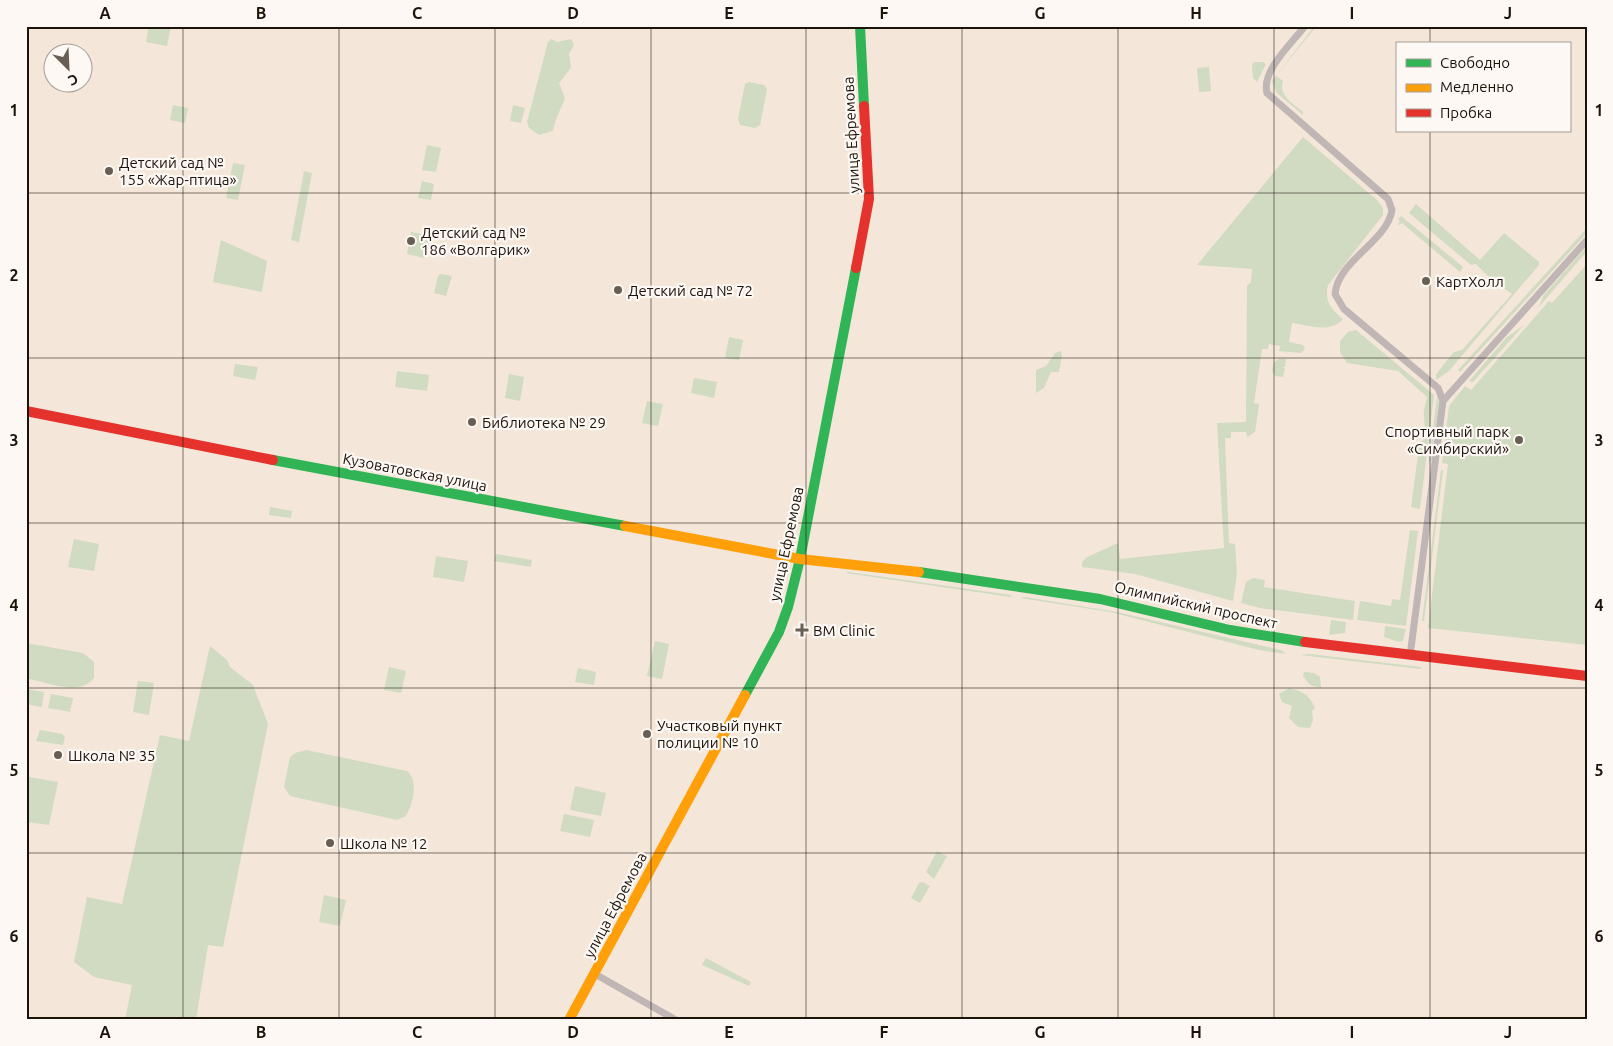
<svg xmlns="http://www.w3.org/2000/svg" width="1613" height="1046" viewBox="0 0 1613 1046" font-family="Ubuntu,sans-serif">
<rect width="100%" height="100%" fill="#f4e7d9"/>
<g fill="#d0dbc1">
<polygon points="149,26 171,26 167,46 146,42"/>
<path d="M1313 28 1314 29 1276 76 1283 81C1278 96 1294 104 1303 112V115L1277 93 1272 81Z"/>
<path d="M551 39 557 42 571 39 574 45 569 54 571 68 559 83 565 98C561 109 555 119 553 131L539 135 529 128 527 122 548 42Z"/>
<polygon points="1254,62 1263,62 1266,64 1257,82 1253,78 1252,65"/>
<polygon points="1209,67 1211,91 1199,92 1197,68"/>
<polygon points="749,82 764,85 767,89 760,125 755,128 740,125 738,119 745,84"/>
<polygon points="173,105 188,108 185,123 170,120"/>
<polygon points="513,105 525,108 521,123 510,121"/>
<path d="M1303 137 1377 200 1383 208V215L1328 285C1324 300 1331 310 1343 319 1330 334 1309 325 1292 323L1289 342 1303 345 1305 349 1301 353 1279 351 1280 346 1269 344 1268 349H1262L1254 403 1259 404 1255 432 1247 437 1246 432H1231V438H1225L1229 543 1235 544 1237 574 1233 601 1135 574 1082 567V562L1087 557 1118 543 1120 559 1224 548 1217 423 1246 422 1247 286 1251 282 1252 269 1197 265Z"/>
<polygon points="427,145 441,148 436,172 422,170"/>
<polygon points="233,163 245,165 238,200 226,198"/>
<polygon points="304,171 312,173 299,242 291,240"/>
<polygon points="422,181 434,184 431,200 418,198"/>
<polygon points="1416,204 1480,260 1504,233 1539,262 1539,265 1449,371 1436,380 1436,374 1454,352 1462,350 1512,294 1490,278 1476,264 1471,265 1409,213"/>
<polygon points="1401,216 1463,267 1460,272 1402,223 1399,225 1398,224 1400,221 1398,219"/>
<polygon points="1587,228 1587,233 1460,372 1458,370"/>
<polygon points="411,232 427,235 430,237 427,254 424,258 407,254"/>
<polygon points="221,240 267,261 262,292 213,282"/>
<polygon points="1587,246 1587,251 1538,308 1544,295"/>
<polygon points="1587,264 1587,645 1428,628 1448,464 1442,463 1449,406 1465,386 1471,390 1549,301 1552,303"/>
<polygon points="441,274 452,276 446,296 434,293 438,276"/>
<polygon points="1524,325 1473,382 1469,381 1507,337"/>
<path d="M1356 330 1434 395 1420 509 1411 507 1419 447C1427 436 1425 430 1424 417 1423 411 1426 403 1427 397L1398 371 1347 363 1340 352V341L1348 332Z"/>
<polygon points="729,337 743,340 739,360 725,358"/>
<polygon points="1061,351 1062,355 1059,372 1051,372 1044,388 1036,393 1036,370 1046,366 1055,353"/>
<polygon points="1279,359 1286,359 1285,367 1281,367 1285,368 1283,377 1275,376 1272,371 1274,362"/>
<polygon points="235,364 258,367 255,380 233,376"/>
<polygon points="397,371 429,375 427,391 395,387"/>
<polygon points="509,374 524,377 520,401 505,398"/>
<polygon points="694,378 717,382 714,398 691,393"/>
<polygon points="1437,397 1439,403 1432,461 1429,461"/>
<polygon points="647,401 663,404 658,426 642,423"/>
<polygon points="1441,470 1443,470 1424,621 1422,621"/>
<polygon points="270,507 292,511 291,518 269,515"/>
<polygon points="1410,530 1418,531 1406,626 1357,620 1360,601 1391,606 1392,599 1400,600"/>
<polygon points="74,539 99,544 94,571 68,567"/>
<polygon points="496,554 532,560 531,567 494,561"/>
<polygon points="436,556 468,561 464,582 433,577"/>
<polygon points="849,572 1011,595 1011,597 845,573"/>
<polygon points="1253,578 1265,580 1264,587 1355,601 1353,620 1260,608 1241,603 1246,582"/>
<polygon points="1025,597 1117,612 1281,650 1286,654 1259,650 1110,612 1020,598"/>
<polygon points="1331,620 1346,622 1345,633 1329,635"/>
<polygon points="1385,626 1406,629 1403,641 1398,642 1384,637"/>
<polygon points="655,641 669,644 662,679 647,676"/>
<path d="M26 643 83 653 94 662V678C79 697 46 682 26 678Z"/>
<polygon points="210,646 227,660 230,667 253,685 268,724 223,947 208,945 196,1020 125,1020 132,985 94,977 74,962 87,897 122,904 160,735 189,741"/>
<polygon points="1309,654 1421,667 1421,669 1300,655"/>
<polygon points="389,667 406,671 401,693 384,690"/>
<polygon points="578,668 596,672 594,685 575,682"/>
<polygon points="1304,672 1314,673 1320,677 1321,688 1310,685 1303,676"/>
<polygon points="138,681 154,683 149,715 133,712"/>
<path d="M1289 688C1302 691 1309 694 1315 708L1312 711 1313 720 1310 728 1298 727 1289 718 1292 706 1282 702 1279 694Z"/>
<polygon points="26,689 44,692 42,707 26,704"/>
<polygon points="51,694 73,698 70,712 48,708"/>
<polygon points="40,730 62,734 65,737 63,745 36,741"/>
<path d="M306 750 407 771C419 782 413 803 406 816L397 820 290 796 284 787 290 757 295 753Z"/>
<polygon points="29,777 58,782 49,825 26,822 26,779"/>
<polygon points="575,786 606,793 601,816 570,810"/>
<polygon points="564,814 594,820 590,837 560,831"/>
<polygon points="937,851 947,856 934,879 926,872"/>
<polygon points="923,882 930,886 920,903 911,898 919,883"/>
<polygon points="324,895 346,900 340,926 319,922"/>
<polygon points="706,958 751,982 749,986 702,965"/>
</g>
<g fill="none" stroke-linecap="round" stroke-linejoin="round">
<g stroke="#bfb6b5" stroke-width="7">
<path d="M1305 26C1292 43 1261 71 1267 93L1388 199 1392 210C1387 242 1338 260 1335 294L1344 309 1438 388 1443 401 1410 656"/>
<polyline points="1443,401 1587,240"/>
<polyline points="595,974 676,1020"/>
</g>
<g stroke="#30b455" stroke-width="10">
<polyline points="860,26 864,106"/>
<polyline points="273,460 625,526"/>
<polyline points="919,572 1100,599 1230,630 1305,642"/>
<polyline points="745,695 779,632 788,607 800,559 856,268"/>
</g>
<g stroke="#ff9f0a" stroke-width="10">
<polyline points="625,526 800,559 919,572"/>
<polyline points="569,1020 745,695"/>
</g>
<g stroke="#e5322d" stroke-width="10">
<polyline points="856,268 869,199 864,106"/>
<polyline points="26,411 273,460"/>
<polyline points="1305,642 1587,676"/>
</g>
</g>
<path fill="none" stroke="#1c140b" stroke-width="1" stroke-opacity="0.55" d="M183 26V1020M339 26V1020M495 26V1020M651 26V1020M806 26V1020M962 26V1020M1118 26V1020M1274 26V1020M1430 26V44M1430 131V1020M26 193H1587M26 358H1587M26 523H1587M26 688H1587M26 853H1587"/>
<g fill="#685e53" stroke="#fdf8f3" stroke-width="2">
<circle cx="109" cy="171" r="5"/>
<circle cx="411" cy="241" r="5"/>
<circle cx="1426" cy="281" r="5"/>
<circle cx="618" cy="290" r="5"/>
<circle cx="472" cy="422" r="5"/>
<circle cx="1519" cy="440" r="5"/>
<path d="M799.5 622.5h5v5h5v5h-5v5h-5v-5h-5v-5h5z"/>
<circle cx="647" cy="734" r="5"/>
<circle cx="58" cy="755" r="5"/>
<circle cx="330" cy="843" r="5"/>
</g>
<g text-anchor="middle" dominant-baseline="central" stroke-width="4.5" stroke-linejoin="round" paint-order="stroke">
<g font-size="15" fill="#1c140b" stroke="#fdf8f3">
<text transform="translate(851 135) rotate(-93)">улица Ефремова</text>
<text transform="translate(415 472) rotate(11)">Кузоватовская улица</text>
<text transform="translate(786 544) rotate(-78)">улица Ефремова</text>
<text transform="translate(1196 605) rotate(13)">Олимпийский проспект</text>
<text transform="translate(615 905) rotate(-62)">улица Ефремова</text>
</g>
<g font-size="15" fill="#1c140b" stroke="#fdf8f3" text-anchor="start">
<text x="119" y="162">Детский сад №<tspan x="119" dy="17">155 «Жар-птица»</tspan></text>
<text x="421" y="232">Детский сад №<tspan x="421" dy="17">186 «Волгарик»</tspan></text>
<text x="1436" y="281">КартХолл</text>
<text x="628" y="290">Детский сад № 72</text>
<text x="482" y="422">Библиотека № 29</text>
<text x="1509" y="431" text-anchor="end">Спортивный парк<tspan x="1509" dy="17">«Симбирский»</tspan></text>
<text x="813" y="630">BM Clinic</text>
<text x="657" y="725">Участковый пункт<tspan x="657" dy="17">полиции № 10</tspan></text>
<text x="68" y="755">Школа № 35</text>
<text x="340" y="843">Школа № 12</text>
</g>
</g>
<rect width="1613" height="1046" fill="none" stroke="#fdf8f3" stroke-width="55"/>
<rect x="1396" y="42" width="175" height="90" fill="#fdf8f3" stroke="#a39d96"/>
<rect x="1406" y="59" width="25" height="8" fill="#30b455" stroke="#a39d96"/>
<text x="1440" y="68" font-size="15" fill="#1c140b">Свободно</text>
<rect x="1406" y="84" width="25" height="8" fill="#ff9f0a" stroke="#a39d96"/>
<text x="1440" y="92" font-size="15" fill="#1c140b">Медленно</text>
<rect x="1406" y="109" width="25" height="8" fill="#e5322d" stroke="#a39d96"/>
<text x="1440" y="118" font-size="15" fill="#1c140b">Пробка</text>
<g transform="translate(68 68) rotate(156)"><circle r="24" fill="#fdf8f3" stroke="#a39d96"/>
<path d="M0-4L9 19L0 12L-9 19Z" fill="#685e53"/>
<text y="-8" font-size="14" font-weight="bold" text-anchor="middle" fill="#1c140b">С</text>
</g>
<rect x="28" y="28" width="1558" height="990" fill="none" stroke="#1c140b" stroke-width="2"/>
<g font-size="16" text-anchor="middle" font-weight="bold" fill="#1c140b">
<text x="105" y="19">A</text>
<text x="261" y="19">B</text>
<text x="417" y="19">C</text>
<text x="573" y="19">D</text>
<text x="729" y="19">E</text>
<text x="884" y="19">F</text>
<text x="1040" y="19">G</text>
<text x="1196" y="19">H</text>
<text x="1352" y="19">I</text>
<text x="1508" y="19">J</text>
<text x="14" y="116">1</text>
<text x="1599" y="116">1</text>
<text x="14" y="281">2</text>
<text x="1599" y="281">2</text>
<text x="14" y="446">3</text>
<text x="1599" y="446">3</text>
<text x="14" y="611">4</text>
<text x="1599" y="611">4</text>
<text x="14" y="776">5</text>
<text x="1599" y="776">5</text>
<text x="14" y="942">6</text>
<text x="1599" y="942">6</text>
<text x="105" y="1038">A</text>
<text x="261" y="1038">B</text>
<text x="417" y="1038">C</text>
<text x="573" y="1038">D</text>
<text x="729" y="1038">E</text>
<text x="884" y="1038">F</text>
<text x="1040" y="1038">G</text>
<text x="1196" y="1038">H</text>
<text x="1352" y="1038">I</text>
<text x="1508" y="1038">J</text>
</g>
</svg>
